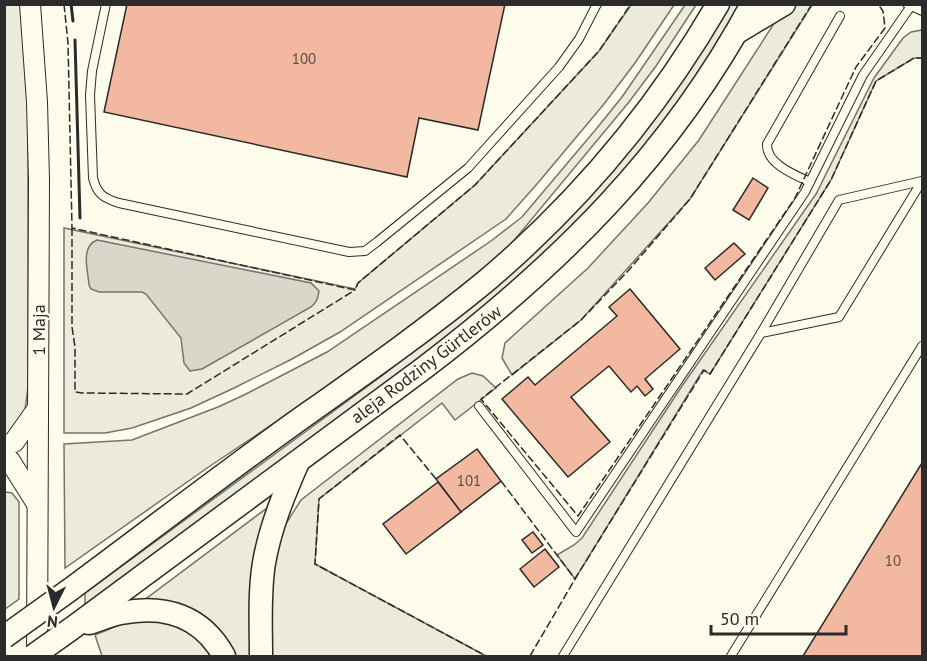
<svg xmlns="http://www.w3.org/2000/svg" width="927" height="661" viewBox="0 0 927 661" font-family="'PT Sans',sans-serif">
<rect width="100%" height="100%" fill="#fdfbea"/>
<g fill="#ecebdb" stroke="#74746e" stroke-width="1.5">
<polygon points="21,4 28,107 28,387 25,410 5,441 4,5"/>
<polygon points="631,5 674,5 635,63 604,104 537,184 506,219 340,332 292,359 234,388 191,408 132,428 105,433 64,433 64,228 355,289 358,283 475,185 599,51"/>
<polygon points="685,5 696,5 656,66 629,102 506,250 450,298 309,400 207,468 65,568 64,444 132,440 218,407 244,395 327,352 491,241 522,217 597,128 622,97"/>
<polygon points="730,5 741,5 722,37 663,124 629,166 545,255 430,352 85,606 85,593 383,375 452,321 719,23"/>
<polygon points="793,5 812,5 690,199 581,320 512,375 502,358 505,343 588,268 648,203 699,140 775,22"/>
<polygon points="922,30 922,58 914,58 876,81 831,180 710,374 703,370 575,579 557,555 574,545 582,538 682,386 816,194 874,78 903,38 911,32"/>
<polygon points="472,373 483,376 496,388 455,420 442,403 319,499 315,564 486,656 270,656 273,558 285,525 301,500 458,379"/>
<polygon points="5,492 12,493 19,502 19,599 5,609"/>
<polygon points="271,505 253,656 236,656 232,649 143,601"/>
<path d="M139 620C179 622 188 628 215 656H102L95 635 126 622Z"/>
</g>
<path fill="#d8d7c9" stroke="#74746e" stroke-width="1.5" d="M97 240 311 283 319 291C318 298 317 302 311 307L202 369 190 371 184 363 181 338 146 294 142 292H99L91 289 89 285C88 270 80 247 97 240Z"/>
<g fill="#f2b8a0" stroke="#2b2b2b" stroke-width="1.5">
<polygon points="127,4 505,4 478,130 419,118 407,177 104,112"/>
<polygon points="753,178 768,188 749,220 733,210"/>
<polygon points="734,243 745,254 715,280 705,268"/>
<polygon points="630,289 680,349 645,379 653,389 645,396 637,386 631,392 609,366 571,397 610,442 568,477 502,399 528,377 535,385 617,316 609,307"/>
<polygon points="477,449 501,481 461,512 436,479"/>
<polygon points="922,463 922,656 803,656"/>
<polygon points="438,482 461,512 406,554 383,524"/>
<polygon points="533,532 543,545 532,553 522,540"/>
<polygon points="545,549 559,567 534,587 520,569"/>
</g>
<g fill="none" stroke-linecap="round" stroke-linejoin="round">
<defs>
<g id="service">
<path d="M106 4 92 71 90 95 93 178C97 194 103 198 119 203L349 252 365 251 377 242 468 168 559 67 579 39 597 4"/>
<polyline points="907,4 922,11"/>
<path d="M810 182C795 175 766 164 767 144L840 16"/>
<polyline points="761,333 839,317 922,181"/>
<polyline points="479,406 576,532 805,192 863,75 911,6"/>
<polyline points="563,656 761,333 839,200 922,181"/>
<polyline points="731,656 922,346"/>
</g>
<g id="tertiary">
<polyline points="30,4 37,102 39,180 37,656"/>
<polyline points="4,447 14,442 38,408"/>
<polyline points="4,460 10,461 37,504"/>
</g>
<g id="secondary">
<polyline points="739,31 784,4"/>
<path d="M71 589C145 534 218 478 293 424 358 378 424 332 486 281 578 203 657 109 718 4"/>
<path d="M89 623C99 620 110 615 121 613 165 604 202 616 224 656"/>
<path d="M71 629 424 368C559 265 671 155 752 4"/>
<path d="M261 656C261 626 259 593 264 563 270 528 284 494 298 462"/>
</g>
</defs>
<use href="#service" stroke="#2b2b2b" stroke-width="10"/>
<use href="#tertiary" stroke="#2b2b2b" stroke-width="22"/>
<use href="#secondary" stroke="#2b2b2b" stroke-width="25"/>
<use href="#service" stroke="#fdfbea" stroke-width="8"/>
<use href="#tertiary" stroke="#fdfbea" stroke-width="20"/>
<use href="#secondary" stroke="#fdfbea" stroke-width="22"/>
<defs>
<g id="secondary-bridge">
<polyline points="4,637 71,589"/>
<polyline points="33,656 71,629"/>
</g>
</defs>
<use href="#secondary-bridge" stroke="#2b2b2b" stroke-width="25" stroke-linecap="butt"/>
<use href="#secondary-bridge" stroke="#fdfbea" stroke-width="22"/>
<g stroke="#2b2b2b" stroke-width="1.5" stroke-dasharray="8 3" stroke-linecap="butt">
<polyline points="64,4 68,43 72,228 355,290 358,283 475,185 599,51 631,4"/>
<polyline points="812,4 690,199 628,271 581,320 481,399 578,516 795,198 856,67 885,28 883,11 878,4"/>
<polyline points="72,228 72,327 75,347 75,392 82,393 187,394 355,290"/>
<polyline points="436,479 400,435 319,499 315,564 486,656"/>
<polyline points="501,481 575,579"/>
<polyline points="530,656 575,579 704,370 710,374 831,180 876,81 914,58 922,58"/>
</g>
<g stroke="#2b2b2b" stroke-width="3">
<polyline points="71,4 73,21"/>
<polyline points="75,40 80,218"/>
</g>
</g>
<g text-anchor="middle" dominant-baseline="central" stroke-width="4.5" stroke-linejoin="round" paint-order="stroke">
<g font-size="15" fill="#5d4e48">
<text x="304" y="58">100</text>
<text x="469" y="480">101</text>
<text x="893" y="560">10</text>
</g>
<g font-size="18" fill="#2b2b2b" stroke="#fdfbea">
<text transform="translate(38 330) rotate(-90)">1 Maja</text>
<text transform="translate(426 364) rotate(-37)">aleja Rodziny Gürtlerów</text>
</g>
</g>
<rect width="927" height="661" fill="none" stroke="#2b2b2b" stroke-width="12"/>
<g transform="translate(54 607) rotate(186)" stroke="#fdfbea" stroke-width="4.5" paint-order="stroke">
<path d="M0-4.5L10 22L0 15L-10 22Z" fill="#2b2b2b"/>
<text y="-9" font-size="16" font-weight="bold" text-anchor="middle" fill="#2b2b2b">N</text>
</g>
<path d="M711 625v9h135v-9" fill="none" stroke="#2b2b2b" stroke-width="3"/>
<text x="720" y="625" font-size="18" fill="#2b2b2b" stroke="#fdfbea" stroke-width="4.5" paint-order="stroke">50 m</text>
</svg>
